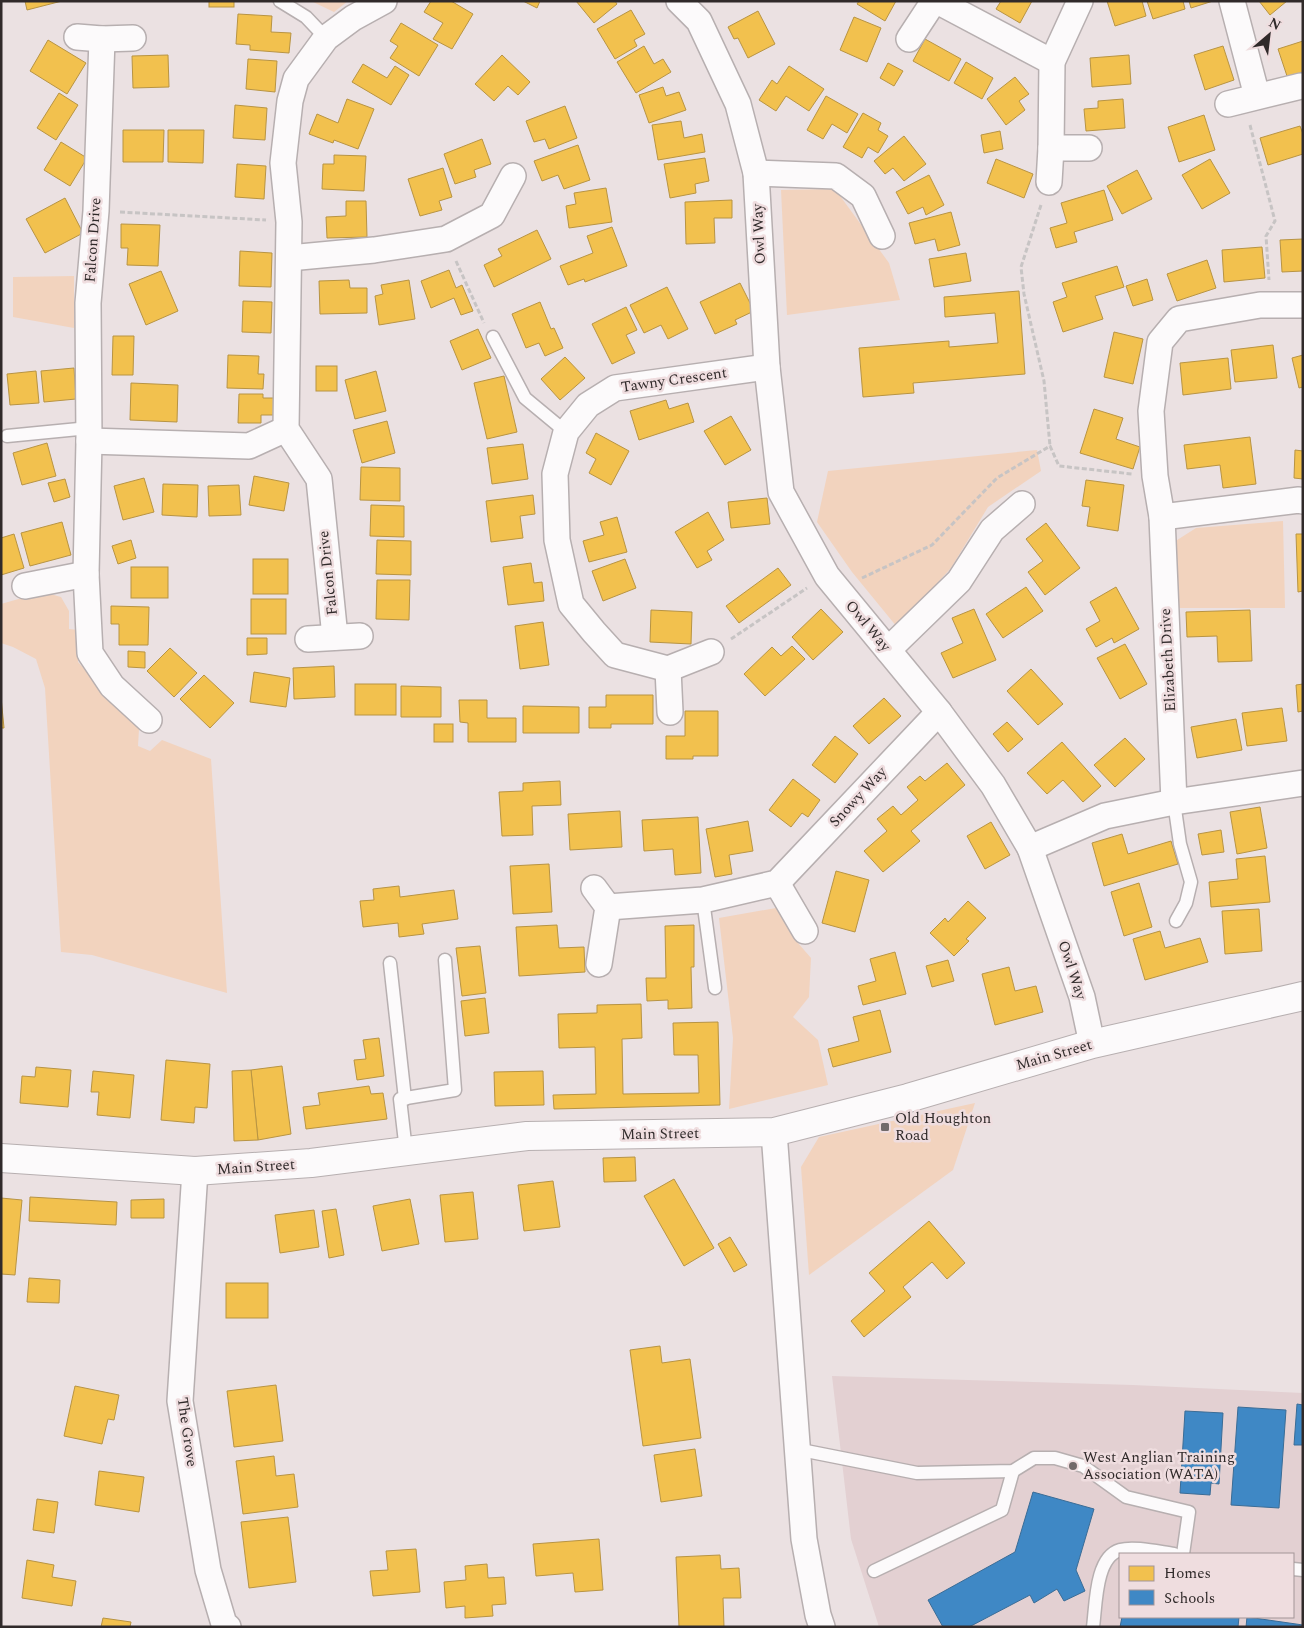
<svg xmlns="http://www.w3.org/2000/svg" width="1304" height="1628" viewBox="0 0 1304 1628" font-family="Spectral,serif">
<rect width="100%" height="100%" fill="#ebe1e2"/>
<path fill="#e3d0d2" fill-rule="evenodd" d="M832 1376 1133 1385 1303 1393V1627H879L851 1539ZM1120 1554H1293V1617H1120Z"/>
<g fill="#f2d3be">
<polygon points="311,1 348,1 334,12"/>
<polygon points="835,189 889,263 900,300 787,315 781,190"/>
<polygon points="74,276 74,328 13,317 13,277"/>
<polygon points="1037,450 1041,471 988,507 951,568 897,627 852,572 817,522 828,471"/>
<polygon points="1283,521 1285,608 1176,608 1174,542 1196,528"/>
<polygon points="43,592 61,597 69,611 69,629 78,630 78,662 139,729 138,746 150,751 162,740 211,759 227,993 92,955 61,952 45,688 36,659 13,647 1,643 1,604"/>
<polygon points="776,908 798,943 811,958 809,997 793,1017 818,1040 828,1085 729,1109 733,1038 719,918"/>
<polygon points="975,1103 953,1170 809,1275 801,1167 819,1137"/>
</g>
<g fill="#f2c14e" stroke="#b89443">
<polygon points="25,1 62,1 27,10"/>
<rect x="209" y="1" width="25" height="6"/>
<polygon points="431,1 451,1 473,14 452,49 433,39 443,23 424,12"/>
<polygon points="523,1 540,1 537,8"/>
<polygon points="576,1 615,1 617,4 594,23"/>
<polygon points="859,1 896,1 885,21 857,4"/>
<polygon points="1001,1 1032,1 1020,23 996,9"/>
<polygon points="1107,1 1142,1 1146,16 1115,26"/>
<polygon points="1147,1 1183,1 1185,9 1153,19"/>
<polygon points="1189,1 1213,1 1191,8"/>
<polygon points="1259,1 1287,1 1270,15"/>
<polygon points="631,10 645,34 634,40 637,46 615,59 597,29"/>
<polygon points="758,11 775,44 748,58 738,38 734,39 728,27"/>
<polygon points="238,14 272,16 271,32 291,33 289,53 250,50 250,45 236,44"/>
<polygon points="854,17 881,28 867,62 840,50"/>
<polygon points="401,23 438,45 419,76 390,58 398,46 390,41"/>
<polygon points="925,39 961,59 949,81 913,61"/>
<polygon points="48,40 86,63 67,94 30,71"/>
<polygon points="1303,41 1303,75 1288,79 1278,49"/>
<polygon points="644,46 654,64 663,59 671,72 636,93 617,62"/>
<polygon points="1223,46 1234,80 1205,90 1194,55"/>
<polygon points="168,55 169,87 133,88 132,56"/>
<polygon points="502,55 530,82 518,95 508,86 494,101 475,84"/>
<polygon points="1129,55 1131,84 1092,87 1090,58"/>
<polygon points="248,59 277,61 275,92 246,89"/>
<polygon points="966,62 993,78 982,99 954,83"/>
<polygon points="888,63 903,71 894,86 880,78"/>
<polygon points="363,64 387,78 395,66 409,75 391,105 352,82"/>
<polygon points="789,66 824,89 809,111 786,96 776,111 759,100 772,80 777,84"/>
<polygon points="1015,77 1029,94 1019,101 1025,110 1006,125 987,99"/>
<polygon points="663,87 666,96 679,92 686,110 649,123 639,95"/>
<polygon points="59,93 78,105 56,140 37,128"/>
<polygon points="826,96 858,114 847,133 832,124 823,139 807,130"/>
<polygon points="347,99 374,109 358,149 334,140 333,143 309,134 317,114 338,123"/>
<polygon points="1123,99 1125,128 1086,131 1084,109 1098,108 1098,101"/>
<polygon points="235,105 267,108 265,140 233,138"/>
<polygon points="565,106 577,138 549,149 545,139 534,142 526,121"/>
<polygon points="863,113 881,123 878,130 888,136 878,153 868,147 862,158 843,147"/>
<polygon points="1204,115 1215,150 1179,162 1168,127"/>
<polygon points="681,121 684,138 702,134 705,152 658,160 652,125"/>
<polygon points="1300,126 1303,134 1303,154 1268,165 1260,138"/>
<polygon points="123,130 164,130 163,162 123,162"/>
<polygon points="168,130 204,130 203,163 168,162"/>
<polygon points="1000,131 1003,149 984,153 981,135"/>
<polygon points="904,136 926,164 904,181 893,168 885,174 874,161"/>
<polygon points="482,139 491,164 474,170 476,177 455,184 444,154"/>
<polygon points="61,142 87,158 70,186 44,170"/>
<polygon points="578,145 590,180 564,189 558,175 542,181 534,161"/>
<polygon points="334,155 366,156 364,191 322,189 323,164 334,164"/>
<polygon points="705,158 709,181 695,184 696,193 670,198 664,164"/>
<polygon points="996,159 1033,174 1024,198 987,183"/>
<polygon points="1210,159 1230,193 1202,209 1182,175"/>
<polygon points="237,164 266,166 264,199 235,197"/>
<polygon points="443,168 452,197 439,201 442,210 420,216 408,179"/>
<polygon points="1137,170 1152,199 1122,214 1107,186"/>
<polygon points="929,175 944,205 926,215 923,207 908,214 896,192"/>
<polygon points="606,188 612,222 569,228 566,206 576,204 574,193"/>
<polygon points="1104,190 1113,220 1074,232 1077,242 1056,248 1050,228 1067,223 1061,203"/>
<polygon points="65,198 83,233 45,253 26,219"/>
<polygon points="732,200 732,218 714,218 715,243 686,244 685,202"/>
<polygon points="346,201 366,201 367,237 327,238 326,217 346,216"/>
<polygon points="951,212 960,245 938,251 935,239 915,244 909,223"/>
<polygon points="121,224 160,225 158,266 127,265 128,248 121,248"/>
<polygon points="612,227 627,266 585,282 584,279 568,285 560,266 593,253 587,236"/>
<polygon points="537,230 551,259 494,287 484,265 502,256 498,249"/>
<polygon points="1303,239 1303,271 1282,272 1280,240"/>
<polygon points="1262,247 1265,278 1224,282 1222,250"/>
<polygon points="240,251 272,253 271,287 239,286"/>
<polygon points="966,253 971,281 934,287 929,259"/>
<polygon points="1207,260 1216,288 1177,301 1167,274"/>
<polygon points="1117,266 1124,287 1095,296 1103,319 1063,332 1053,302 1067,297 1062,283"/>
<polygon points="449,270 456,288 462,285 473,311 461,315 454,298 431,308 421,281"/>
<polygon points="161,271 178,311 146,325 129,284"/>
<polygon points="1147,279 1153,300 1133,306 1126,286"/>
<polygon points="349,280 350,288 367,288 367,313 320,314 319,281"/>
<polygon points="409,280 415,319 379,325 375,296 383,294 381,285"/>
<polygon points="740,283 754,311 735,320 737,324 715,334 700,302"/>
<polygon points="667,287 688,329 668,339 661,325 644,333 630,305"/>
<polygon points="1019,291 1025,374 913,383 914,393 863,397 859,348 949,341 949,347 998,343 995,313 945,317 944,297"/>
<polygon points="243,301 272,302 271,333 242,332"/>
<polygon points="540,302 551,329 554,328 563,348 545,356 539,343 526,348 512,314"/>
<polygon points="626,307 637,330 626,335 635,353 612,364 592,324"/>
<polygon points="478,329 491,358 462,370 450,341"/>
<polygon points="1114,332 1143,339 1133,384 1104,377"/>
<polygon points="113,336 134,336 133,375 112,375"/>
<polygon points="1273,345 1277,378 1235,382 1231,350"/>
<polygon points="228,355 259,356 258,374 264,374 263,389 227,388"/>
<polygon points="1303,355 1303,387 1299,388 1292,358"/>
<polygon points="565,357 585,378 560,400 541,379"/>
<polygon points="1228,358 1231,389 1183,395 1180,363"/>
<rect x="316" y="366" width="21" height="25"/>
<polygon points="74,368 76,399 44,402 41,371"/>
<polygon points="36,371 39,403 10,405 7,374"/>
<polygon points="376,371 386,411 355,419 345,380"/>
<polygon points="504,376 517,432 487,439 474,383"/>
<polygon points="131,383 178,385 177,422 130,420"/>
<polygon points="239,394 263,394 263,398 276,398 275,415 261,415 261,423 238,423"/>
<polygon points="666,400 669,409 688,403 694,422 639,440 630,411"/>
<polygon points="1094,409 1123,418 1116,439 1140,447 1133,469 1080,453"/>
<polygon points="731,416 751,450 725,465 704,431"/>
<polygon points="387,421 395,453 362,463 353,430"/>
<polygon points="596,433 629,451 611,485 589,473 596,459 586,453"/>
<polygon points="1250,437 1256,484 1223,488 1220,465 1187,469 1184,445"/>
<polygon points="47,443 56,476 22,485 13,453"/>
<polygon points="523,444 528,479 492,484 487,448"/>
<polygon points="1295,450 1303,451 1303,479 1294,478"/>
<polygon points="361,467 400,468 400,501 360,500"/>
<polygon points="254,476 289,483 284,511 249,505"/>
<polygon points="144,478 154,512 123,520 114,486"/>
<polygon points="65,479 70,497 54,502 48,483"/>
<polygon points="1086,480 1124,485 1118,531 1087,526 1090,507 1082,506"/>
<polygon points="163,484 198,485 197,517 162,515"/>
<polygon points="239,485 241,515 209,516 208,486"/>
<polygon points="533,495 535,514 520,516 523,538 491,542 486,501"/>
<polygon points="767,498 770,524 731,528 728,502"/>
<polygon points="371,505 404,506 404,537 370,536"/>
<polygon points="708,512 724,540 707,551 712,560 697,568 675,532"/>
<polygon points="617,517 627,552 589,562 583,541 604,535 600,522"/>
<polygon points="62,522 71,555 30,566 21,533"/>
<polygon points="1046,523 1080,568 1045,595 1028,572 1043,561 1026,539"/>
<polygon points="14,534 24,568 1,575 1,538"/>
<polygon points="1296,534 1303,534 1303,591 1298,592"/>
<polygon points="131,540 136,558 118,564 112,546"/>
<polygon points="377,540 411,541 411,575 376,574"/>
<rect x="253" y="559" width="35" height="35"/>
<polygon points="625,559 636,588 603,601 592,571"/>
<polygon points="531,563 534,583 542,582 544,601 508,605 503,567"/>
<rect x="131" y="567" width="37" height="31"/>
<polygon points="778,568 791,585 739,623 726,606"/>
<polygon points="377,580 410,580 409,620 376,619"/>
<polygon points="1026,587 1043,611 1003,638 986,614"/>
<polygon points="1116,587 1139,629 1114,643 1112,638 1096,647 1086,629 1100,621 1090,602"/>
<rect x="251" y="599" width="35" height="35"/>
<polygon points="111,606 149,607 148,645 119,645 119,624 111,624"/>
<polygon points="821,609 843,632 813,660 792,637"/>
<polygon points="974,609 996,660 953,678 941,653 963,643 952,618"/>
<polygon points="651,610 692,612 691,644 650,642"/>
<polygon points="1250,610 1252,661 1218,662 1217,636 1187,637 1186,612"/>
<polygon points="543,622 549,665 520,669 515,626"/>
<polygon points="247,638 267,638 267,654 247,655"/>
<polygon points="1125,644 1147,684 1120,699 1097,658"/>
<polygon points="792,646 805,659 765,696 744,674 772,647 781,656"/>
<polygon points="170,648 197,673 174,697 147,671"/>
<polygon points="128,651 145,652 145,668 128,667"/>
<polygon points="334,666 335,697 294,699 293,668"/>
<polygon points="1031,669 1063,704 1038,725 1007,691"/>
<polygon points="254,672 290,678 286,707 250,702"/>
<polygon points="204,675 234,703 210,728 180,699"/>
<rect x="355" y="684" width="41" height="31"/>
<polygon points="1303,684 1303,711 1298,712 1296,685"/>
<polygon points="401,686 441,687 441,717 401,717"/>
<polygon points="606,695 653,695 653,724 611,724 611,728 589,728 589,707 606,707"/>
<polygon points="1,697 4,728 1,728"/>
<polygon points="884,698 901,716 869,744 853,726"/>
<polygon points="459,700 487,700 487,718 516,718 516,742 468,742 468,723 460,722"/>
<polygon points="523,706 579,707 579,733 523,733"/>
<polygon points="1282,708 1287,741 1247,746 1242,713"/>
<polygon points="685,711 718,711 718,756 693,756 693,759 666,759 666,736 685,736"/>
<polygon points="1236,719 1242,750 1197,758 1191,727"/>
<polygon points="1007,722 1023,739 1008,752 993,734"/>
<rect x="434" y="724" width="19" height="18"/>
<polygon points="835,736 858,754 835,783 812,765"/>
<polygon points="1125,738 1145,759 1115,787 1094,765"/>
<polygon points="1062,742 1101,786 1083,802 1063,780 1047,794 1027,773"/>
<polygon points="947,763 965,785 911,831 920,841 883,872 864,851 887,831 877,819 893,806 901,815 918,800 907,787 920,776 925,781"/>
<polygon points="793,779 820,800 808,817 802,813 791,827 769,810"/>
<polygon points="560,781 561,805 532,806 533,835 502,836 499,792 523,791 523,783"/>
<polygon points="1260,807 1267,848 1237,854 1230,812"/>
<polygon points="620,811 622,847 570,850 568,814"/>
<polygon points="698,817 701,873 675,875 673,849 644,851 642,820"/>
<polygon points="748,821 753,851 729,855 732,874 715,877 706,829"/>
<polygon points="991,822 1010,855 985,869 967,836"/>
<polygon points="1221,830 1224,852 1202,855 1198,834"/>
<polygon points="1122,834 1128,854 1171,841 1178,864 1104,886 1092,843"/>
<polygon points="1265,856 1270,902 1211,907 1209,882 1238,879 1236,859"/>
<polygon points="549,864 552,912 513,914 510,866"/>
<polygon points="836,871 869,880 855,932 822,923"/>
<polygon points="1139,883 1152,927 1124,936 1111,892"/>
<polygon points="399,886 400,897 454,890 458,919 422,924 424,934 399,937 398,923 363,927 360,901 374,900 373,889"/>
<polygon points="968,901 986,918 966,939 969,941 954,956 930,933 945,918 948,922"/>
<polygon points="1259,909 1262,951 1225,954 1222,911"/>
<polygon points="557,925 559,948 584,947 585,972 519,976 516,927"/>
<polygon points="694,925 694,967 691,967 692,1008 668,1009 668,1000 647,1001 646,978 666,978 665,926"/>
<polygon points="1160,931 1165,948 1200,938 1208,962 1145,980 1133,939"/>
<polygon points="480,946 486,993 462,996 456,948"/>
<polygon points="895,952 906,994 863,1005 858,986 876,981 870,959"/>
<polygon points="948,960 954,981 932,987 926,966"/>
<polygon points="1009,967 1015,991 1036,986 1043,1012 995,1025 982,974"/>
<polygon points="485,998 489,1033 465,1036 461,1001"/>
<polygon points="641,1004 642,1038 622,1039 623,1094 699,1093 698,1055 674,1055 673,1023 718,1022 720,1105 554,1109 553,1095 596,1094 595,1047 559,1048 558,1014 597,1013 597,1005"/>
<polygon points="880,1010 891,1052 833,1067 828,1049 859,1041 853,1017"/>
<polygon points="379,1038 384,1076 357,1080 354,1060 366,1059 363,1040"/>
<polygon points="166,1060 210,1064 207,1108 195,1107 194,1123 161,1120"/>
<polygon points="282,1066 291,1134 258,1140 251,1070"/>
<polygon points="36,1067 71,1070 68,1107 20,1103 22,1076 35,1077"/>
<polygon points="251,1070 258,1140 234,1141 232,1071"/>
<polygon points="93,1071 134,1075 130,1118 97,1115 99,1092 91,1092"/>
<polygon points="543,1071 544,1105 495,1106 494,1072"/>
<polygon points="369,1086 371,1094 383,1093 387,1119 306,1129 303,1107 320,1105 318,1093"/>
<polygon points="635,1157 636,1181 604,1182 603,1158"/>
<polygon points="674,1179 714,1248 684,1266 644,1196"/>
<polygon points="553,1181 560,1227 524,1231 518,1185"/>
<polygon points="473,1192 478,1239 445,1242 440,1195"/>
<polygon points="30,1197 117,1202 116,1225 29,1221"/>
<polygon points="1,1198 22,1200 15,1275 1,1274"/>
<polygon points="164,1199 164,1218 131,1218 131,1200"/>
<polygon points="410,1199 419,1244 382,1251 373,1206"/>
<polygon points="336,1209 344,1255 329,1258 322,1211"/>
<polygon points="314,1210 319,1247 280,1253 275,1215"/>
<polygon points="929,1221 965,1263 947,1279 932,1262 903,1287 911,1297 864,1337 851,1321 885,1291 869,1273"/>
<polygon points="730,1237 747,1265 734,1272 718,1244"/>
<polygon points="29,1278 60,1280 59,1303 27,1302"/>
<rect x="226" y="1283" width="42" height="35"/>
<polygon points="660,1346 662,1363 690,1359 701,1438 643,1446 630,1350"/>
<polygon points="276,1385 283,1441 234,1447 227,1391"/>
<polygon points="75,1386 119,1395 114,1420 108,1419 102,1444 64,1436"/>
<polygon points="695,1449 702,1496 661,1502 654,1455"/>
<polygon points="274,1456 276,1476 294,1474 298,1507 243,1514 236,1461"/>
<polygon points="99,1471 144,1477 139,1512 95,1505"/>
<polygon points="37,1499 58,1502 54,1533 33,1530"/>
<polygon points="288,1517 296,1582 249,1588 241,1522"/>
<polygon points="599,1539 603,1590 575,1592 573,1573 536,1576 533,1544"/>
<polygon points="416,1549 420,1592 373,1596 370,1571 388,1570 386,1551"/>
<polygon points="720,1555 721,1569 739,1568 741,1598 723,1598 724,1627 679,1627 676,1557"/>
<polygon points="27,1560 54,1565 52,1577 76,1581 72,1606 22,1598"/>
<polygon points="487,1564 488,1578 504,1577 506,1604 492,1605 493,1616 465,1618 465,1606 446,1608 444,1582 466,1580 465,1566"/>
<polygon points="103,1618 131,1622 130,1627 101,1627"/>
</g>
<g fill="#3f88c5" stroke="#3a6c96">
<polygon points="1297,1404 1303,1405 1303,1445 1294,1445"/>
<polygon points="1238,1407 1286,1410 1279,1508 1231,1505"/>
<polygon points="1185,1411 1223,1413 1219,1484 1211,1483 1210,1495 1180,1493"/>
<polygon points="1033,1492 1094,1509 1076,1570 1085,1591 1064,1601 1057,1589 1034,1603 1030,1595 969,1627 943,1627 928,1600 1015,1552"/>
<polygon points="1122,1617 1239,1617 1238,1627 1120,1627"/>
<polygon points="1247,1617 1303,1625 1303,1627 1246,1627"/>
</g>
<g fill="none" stroke-linecap="round" stroke-linejoin="round">
<defs>
<g id="service">
<polyline points="280,1 306,17 326,38"/>
<polyline points="493,337 525,398 566,432"/>
<polyline points="7,436 89,428"/>
<polyline points="1174,802 1180,844 1191,882 1186,903 1176,921"/>
<polyline points="703,900 715,988"/>
<polyline points="390,963 405,1099"/>
<polyline points="406,1151 400,1099 455,1090 445,960"/>
<polyline points="796,1449 917,1473 1013,1471 1034,1458 1055,1458 1083,1466 1126,1497 1189,1512 1183,1554"/>
<polyline points="1293,1569 1303,1570"/>
<polyline points="874,1571 1002,1510 1013,1471"/>
<path d="M1093 1627C1096 1606 1095 1557 1120 1550 1134 1546 1159 1552 1174 1554"/>
</g>
<g id="minor">
<polyline points="679,1 699,21 738,104 756,173 767,367 781,492 827,576 939,712 993,785 1030,848 1082,997 1092,1044"/>
<polyline points="937,1 1052,62"/>
<polyline points="1232,1 1257,96"/>
<polyline points="77,37 102,39 133,38"/>
<polyline points="102,39 96,211 88,303 89,441 86,574 90,653 112,686 149,720"/>
<polyline points="909,39 934,1"/>
<polyline points="1228,104 1301,86"/>
<polyline points="1051,148 1089,148"/>
<polyline points="756,173 836,176 863,196 882,236"/>
<polyline points="1049,182 1051,148 1052,62 1080,1"/>
<polyline points="289,258 374,250 446,239 492,215 513,176"/>
<polyline points="89,441 249,446 286,429"/>
<polyline points="1162,517 1299,500 1303,501"/>
<polyline points="25,586 86,574"/>
<polyline points="335,637 319,479 286,429 289,222 283,163 290,101 296,79 326,38 353,18 384,1"/>
<polyline points="308,639 360,636"/>
<polyline points="888,650 959,581 992,530 1022,504"/>
<polyline points="711,652 668,669 615,655 594,632 571,604 557,540 555,474 566,432 588,405 615,388 767,367"/>
<polyline points="668,669 670,712"/>
<polyline points="1174,802 1162,517 1155,476 1151,411 1160,342 1179,319 1260,305 1303,305"/>
<polyline points="1030,848 1105,816 1174,802 1303,783"/>
<polyline points="777,883 805,931"/>
<polyline points="594,888 608,907 599,964"/>
<polyline points="608,907 703,900 777,883 939,712"/>
<polyline points="774,1132 804,1539 818,1615 822,1627"/>
<polyline points="195,1171 180,1401 208,1570 224,1624 228,1627"/>
</g>
<polyline id="secondary" points="1,1158 195,1171 311,1163 527,1136 774,1132 908,1098 1092,1044 1303,996"/>
</defs>
<use href="#service" stroke="#b7afb0" stroke-width="15"/>
<use href="#minor" stroke="#b7afb0" stroke-width="28"/>
<use href="#secondary" stroke="#b7afb0" stroke-width="30"/>
<g stroke="#c7c4c4" stroke-width="3" stroke-dasharray="5 2.5" stroke-linecap="butt">
<polyline points="1250,125 1275,221 1266,236 1269,280"/>
<polyline points="1041,205 1021,267 1024,294 1044,381 1050,446"/>
<polyline points="120,212 266,220"/>
<polyline points="456,261 484,323"/>
<polyline points="862,578 932,545 997,478 1050,446 1059,466 1132,474"/>
<polyline points="731,639 807,588"/>
</g>
<use href="#service" stroke="#fcfafb" stroke-width="12"/>
<use href="#minor" stroke="#fcfafb" stroke-width="25"/>
<use href="#secondary" stroke="#fcfafb" stroke-width="28"/>
</g>
<g fill="#716a6a" stroke="#efdddf" stroke-width="2">
<rect x="880" y="1122" width="10" height="10" rx="2.5"/>
<circle cx="1073" cy="1466" r="5"/>
</g>
<g text-anchor="middle" dominant-baseline="central" stroke-width="5" stroke-linejoin="round" paint-order="stroke">
<g font-size="15" fill="#302a2a" stroke="#efdddf">
<text transform="translate(759 234) rotate(-93)">Owl Way</text>
<text transform="translate(93 240) rotate(-86)">Falcon Drive</text>
<text transform="translate(674 380) rotate(-8)">Tawny Crescent</text>
<text transform="translate(328 573) rotate(-96)">Falcon Drive</text>
<text transform="translate(868 626) rotate(50)">Owl Way</text>
<text transform="translate(1168 660) rotate(-93)">Elizabeth Drive</text>
<text transform="translate(858 797) rotate(-47)">Snowy Way</text>
<text transform="translate(1072 970) rotate(72)">Owl Way</text>
<text transform="translate(1054 1055) rotate(-16)">Main Street</text>
<text transform="translate(660 1134) rotate(-1)">Main Street</text>
<text transform="translate(256 1167) rotate(-4)">Main Street</text>
<text transform="translate(187 1432) rotate(82)">The Grove</text>
</g>
<g font-size="15" fill="#302a2a" stroke="#efdddf" text-anchor="start">
<text x="895" y="1118">Old Houghton<tspan x="895" dy="17">Road</tspan></text>
<text x="1083" y="1457">West Anglian Training<tspan x="1083" dy="17">Association (WATA)</tspan></text>
</g>
</g>
<rect width="1304" height="1628" fill="none" stroke="#302a2a" stroke-width="5"/>
<rect x="1119" y="1553" width="175" height="65" fill="#efdddf" stroke="#a39597"/>
<rect x="1129" y="1566" width="25" height="15" fill="#f2c14e" stroke="#a39597"/>
<text x="1164" y="1578" font-size="15" fill="#302a2a">Homes</text>
<rect x="1129" y="1590" width="25" height="15" fill="#3f88c5" stroke="#a39597"/>
<text x="1164" y="1603" font-size="15" fill="#302a2a">Schools</text>
<g transform="translate(1269 35) rotate(28)" stroke="#efdddf" stroke-width="4" paint-order="stroke">
<path d="M0-4L9 19L0 12L-9 19Z" fill="#302a2a"/>
<text y="-8" font-size="14" font-weight="bold" text-anchor="middle" fill="#302a2a">N</text>
</g>
</svg>
